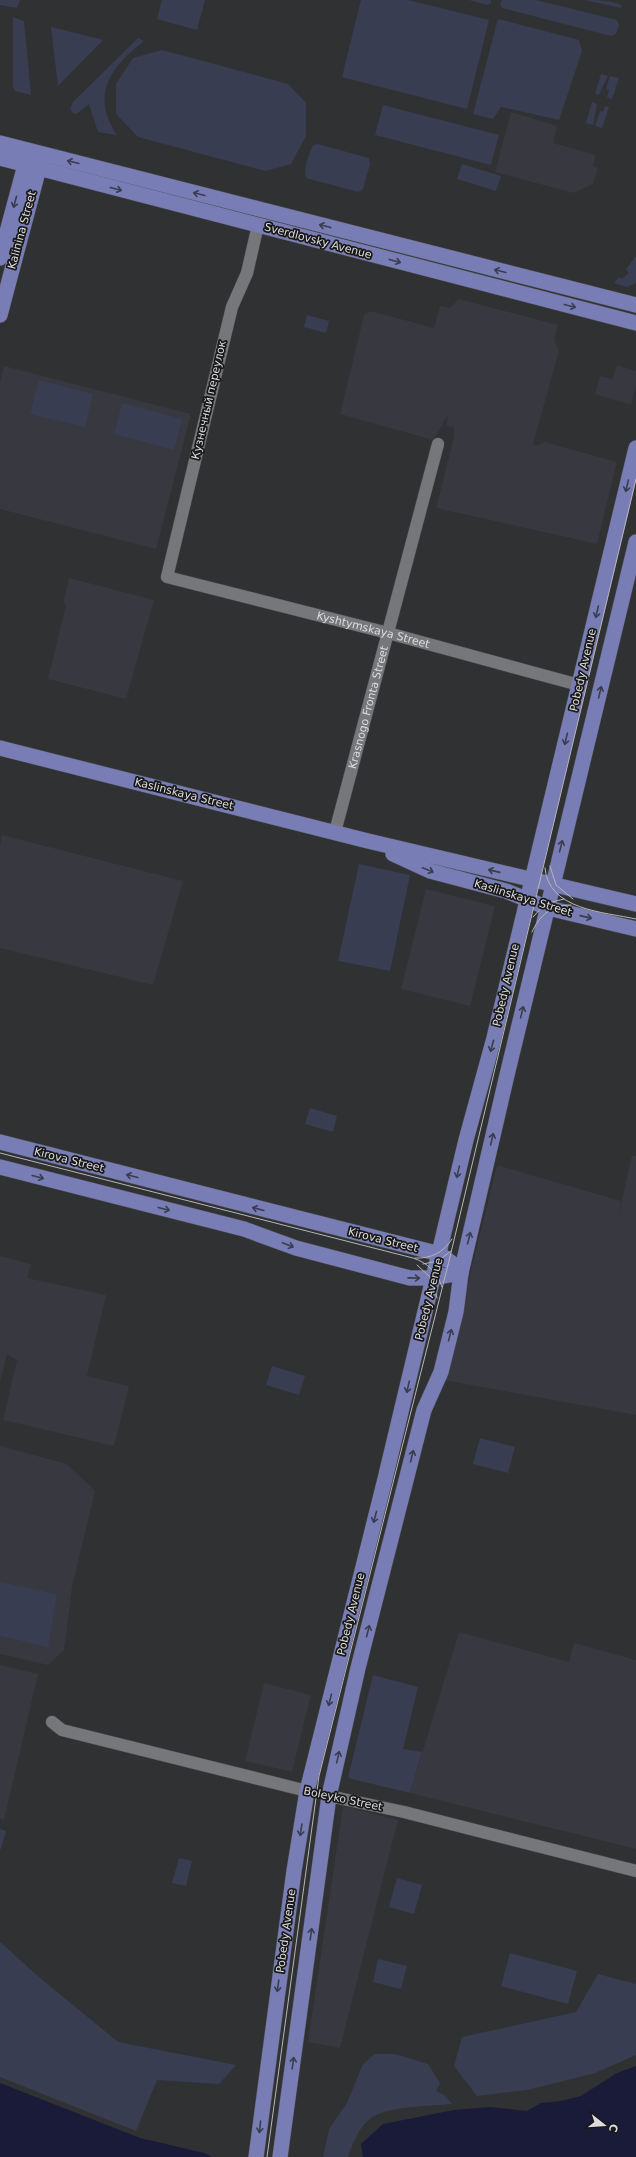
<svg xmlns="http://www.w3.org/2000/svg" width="636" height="2157" viewBox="0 0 636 2157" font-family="'DejaVu Sans',sans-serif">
<rect width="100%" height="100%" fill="#303133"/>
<g fill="#373840">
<polygon points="511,112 557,126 553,143 596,155 593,166 598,168 593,184 573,193 495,172"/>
<polygon points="459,299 558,325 554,339 559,351 533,444 536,446 545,442 617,462 597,544 436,508 454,437 454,428 446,425 448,415 433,440 340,414 364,315 371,311 434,328 440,306 450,308"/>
<polygon points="617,365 636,371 636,385 631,405 595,394 600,376 612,379"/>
<polygon points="4,366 191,414 156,549 0,509 0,382"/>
<polygon points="69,578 154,600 126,699 48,679 66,605 63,604"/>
<polygon points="2,835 183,881 153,985 0,948 0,845"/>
<polygon points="426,889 495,906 470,1006 401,989"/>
<polygon points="632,1155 636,1156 636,1415 444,1380 497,1165 621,1201 618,1218"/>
<polygon points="0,1256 31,1264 27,1278 106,1295 87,1376 129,1386 114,1446 3,1420 17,1360 7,1354 0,1382"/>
<polygon points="0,1446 67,1464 95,1491 72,1587 64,1650 48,1665 0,1654"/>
<polygon points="459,1632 569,1662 574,1643 636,1660 636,1849 410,1793"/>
<polygon points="0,1665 38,1674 4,1820 0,1819"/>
<polygon points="264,1683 311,1695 292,1772 245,1761"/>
<polygon points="343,1806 398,1820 340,2048 308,2042"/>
</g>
<g fill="#393d52">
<polygon points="0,0 20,0 17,8 0,5"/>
<polygon points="162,0 205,0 197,30 157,19"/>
<polygon points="361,0 408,0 489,20 467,109 342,77"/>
<polygon points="469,0 491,0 491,3 487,5"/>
<polygon points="502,0 536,0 617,20 619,25 616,34 611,36 502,8 500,5"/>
<path d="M585 0C597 0 611 0 621 5V8Z"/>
<polygon points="13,17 24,21 31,95 15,91 13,86"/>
<polygon points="498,19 579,40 582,51 559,120 501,107 493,119 473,114"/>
<polygon points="51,27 103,40 58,86"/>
<path d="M138 38 144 41C111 67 90 94 117 135L98 132 89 104 76 114 73 113 70 109 73 102Z"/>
<polygon points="162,50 288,84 306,103 306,136 291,164 265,171 138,137 116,114 116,84 133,58"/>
<polygon points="601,74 608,76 599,95 595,94"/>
<polygon points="610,76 619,78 612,99 607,98 609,90 606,89"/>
<polygon points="592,102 597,104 593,125 586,123"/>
<polygon points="383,105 499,135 491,165 375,135"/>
<polygon points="605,106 609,107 602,128 595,126 600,111 603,112"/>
<path d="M318 144 369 158 370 164 363 189 358 192 306 178C303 169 309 154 313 145Z"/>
<polygon points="462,164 501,176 496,191 457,179"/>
<polygon points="636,256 636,283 627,287 614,283 619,277 622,279 629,273 626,269"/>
<polygon points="307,315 329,321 326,333 304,327"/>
<polygon points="39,380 93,394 85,427 30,414"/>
<polygon points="122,403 182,419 174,450 114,434"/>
<polygon points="359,864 410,875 390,971 338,961"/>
<polygon points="310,1108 337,1116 333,1132 305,1124"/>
<polygon points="272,1366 305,1376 299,1395 266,1385"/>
<polygon points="480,1438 515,1447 508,1473 473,1464"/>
<polygon points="0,1582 57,1594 48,1647 0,1636"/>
<polygon points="373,1675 418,1687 403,1749 422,1752 410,1793 348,1778"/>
<polygon points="0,1829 6,1831 1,1849 0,1849"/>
<polygon points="179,1858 192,1861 186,1886 172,1883"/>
<polygon points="397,1878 422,1885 414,1914 389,1907"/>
<polygon points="0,1942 39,1977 118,2042 236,2065 219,2084 157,2080 136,2131 0,2077"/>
<polygon points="510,1953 577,1971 568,2004 501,1986"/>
<polygon points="378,1959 407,1966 401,1989 373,1982"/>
<polygon points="598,1974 636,1984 636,2055 595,2073 527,2090 477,2096 454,2066 462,2037 576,2012"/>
<path d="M375 2054H395L428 2064 440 2083 436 2091 444 2095 452 2104C430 2106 394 2106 374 2116 361 2123 352 2144 348 2157H323L329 2129 347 2103 363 2064Z"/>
</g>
<g fill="#191b38">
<polygon points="636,2066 636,2157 363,2157 361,2144 383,2124 454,2110 490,2107 527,2111 541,2103 561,2101 581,2096 617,2073"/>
<polygon points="0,2083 140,2138 204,2153 212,2157 0,2157"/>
</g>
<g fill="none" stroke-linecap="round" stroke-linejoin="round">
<defs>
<g id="minor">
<path id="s1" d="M258 225 247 273 232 307 167 577 388 633 579 685"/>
<path id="s2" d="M335 832 438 444"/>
<polyline points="52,1722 62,1730 307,1791"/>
<polyline points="329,1796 404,1812 636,1871"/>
</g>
<g id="major">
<polyline points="0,143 636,305"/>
<polyline points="0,158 636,323"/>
<polyline points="0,258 25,165 29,157"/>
<polyline points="0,315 39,168 35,158"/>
<polyline points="0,748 368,841 636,904"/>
<polyline points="393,854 430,871 506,891 548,908 636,929"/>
<polyline points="0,1142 440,1254 453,1264 461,1273"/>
<polyline points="0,1167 244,1229 296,1248 410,1278 431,1278 461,1273"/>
<polyline points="256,2157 294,1871 307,1791 385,1479 466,1140 494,1038 636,448"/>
<polyline points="280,2157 329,1796 358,1668 424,1410 441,1372 456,1312 461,1273 507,1075 636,542"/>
</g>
</defs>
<use href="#minor" stroke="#4f5052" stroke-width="13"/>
<use href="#major" stroke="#4f5052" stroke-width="16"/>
<use href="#minor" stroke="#76777a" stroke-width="12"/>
<use href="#major" stroke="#787eb5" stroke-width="15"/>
<g stroke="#b6b6b8" stroke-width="1">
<polyline points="550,866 556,885 573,899"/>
<path d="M545 868C548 910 604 912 636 919"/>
<polyline points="533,917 545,904 564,899"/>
<path d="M532 932C540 915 551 905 571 905"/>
<path d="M0 1153 413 1258C428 1263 437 1272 442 1287"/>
<path d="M415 1258C431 1259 444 1252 452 1239"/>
<polyline points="423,1264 438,1261 451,1251"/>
<polyline points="417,1265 431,1278 437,1298"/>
<polyline points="267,2157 319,1776 449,1261 636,479"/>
</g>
</g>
<defs><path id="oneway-shaft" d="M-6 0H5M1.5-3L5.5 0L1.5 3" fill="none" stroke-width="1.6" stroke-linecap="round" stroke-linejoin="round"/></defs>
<g stroke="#3a3c50">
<use href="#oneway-shaft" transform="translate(73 162) rotate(-166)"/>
<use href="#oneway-shaft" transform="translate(116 189) rotate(15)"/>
<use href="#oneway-shaft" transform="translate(199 194) rotate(-166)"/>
<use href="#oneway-shaft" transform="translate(15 202) rotate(105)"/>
<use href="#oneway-shaft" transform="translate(325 226) rotate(-166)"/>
<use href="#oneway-shaft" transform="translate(395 261) rotate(15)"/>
<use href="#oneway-shaft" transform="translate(500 271) rotate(-166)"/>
<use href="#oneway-shaft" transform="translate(570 306) rotate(14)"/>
<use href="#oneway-shaft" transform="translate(627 486) rotate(103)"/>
<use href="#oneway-shaft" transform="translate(597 612) rotate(103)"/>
<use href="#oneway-shaft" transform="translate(600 692) rotate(-77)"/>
<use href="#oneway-shaft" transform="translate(566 739) rotate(104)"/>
<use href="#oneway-shaft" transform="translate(561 846) rotate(-76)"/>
<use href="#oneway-shaft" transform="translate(428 870) rotate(22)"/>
<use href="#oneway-shaft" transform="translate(494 871) rotate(-167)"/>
<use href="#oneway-shaft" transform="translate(586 917) rotate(13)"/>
<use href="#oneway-shaft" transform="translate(522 1012) rotate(-76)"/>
<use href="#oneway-shaft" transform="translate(492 1046) rotate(105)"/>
<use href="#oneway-shaft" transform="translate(492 1139) rotate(-77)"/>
<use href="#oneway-shaft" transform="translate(458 1172) rotate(103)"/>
<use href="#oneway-shaft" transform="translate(132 1176) rotate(-166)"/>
<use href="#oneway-shaft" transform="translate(38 1177) rotate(15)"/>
<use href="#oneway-shaft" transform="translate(164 1209) rotate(14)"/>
<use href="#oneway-shaft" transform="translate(258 1209) rotate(-165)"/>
<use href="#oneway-shaft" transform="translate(469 1238) rotate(-76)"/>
<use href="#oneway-shaft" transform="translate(288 1245) rotate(21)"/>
<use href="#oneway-shaft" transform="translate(414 1278) rotate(1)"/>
<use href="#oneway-shaft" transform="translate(450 1335) rotate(-76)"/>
<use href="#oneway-shaft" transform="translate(408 1387) rotate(103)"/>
<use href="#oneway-shaft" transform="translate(412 1456) rotate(-76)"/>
<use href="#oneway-shaft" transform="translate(375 1517) rotate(105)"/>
<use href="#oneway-shaft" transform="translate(368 1631) rotate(-76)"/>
<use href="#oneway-shaft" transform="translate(330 1700) rotate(104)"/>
<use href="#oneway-shaft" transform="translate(338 1757) rotate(-77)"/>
<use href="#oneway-shaft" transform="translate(301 1830) rotate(99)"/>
<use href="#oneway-shaft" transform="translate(311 1934) rotate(-82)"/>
<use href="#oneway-shaft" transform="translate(278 1986) rotate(98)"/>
<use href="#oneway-shaft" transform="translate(293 2063) rotate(-82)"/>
<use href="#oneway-shaft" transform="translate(260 2127) rotate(96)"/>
</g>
<g text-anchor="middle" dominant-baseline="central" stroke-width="3.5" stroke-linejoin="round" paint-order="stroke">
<g font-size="11" fill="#dcdcde" stroke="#19191a">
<text transform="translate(22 230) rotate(-75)">Kalinina Street</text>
<text transform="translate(318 241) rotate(15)">Sverdlovsky Avenue</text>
<text transform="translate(209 400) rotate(-77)">Кузнечный переулок</text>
<text stroke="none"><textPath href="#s1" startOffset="577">Kyshtymskaya Street</textPath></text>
<text transform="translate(583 670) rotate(-77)">Pobedy Avenue</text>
<text stroke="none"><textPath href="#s2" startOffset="129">Krasnogo Fronta Street</textPath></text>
<text transform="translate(184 794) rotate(14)">Kaslinskaya Street</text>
<text transform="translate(523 898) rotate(17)">Kaslinskaya Street</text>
<text transform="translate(506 985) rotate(-77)">Pobedy Avenue</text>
<text transform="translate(69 1160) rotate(14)">Kirova Street</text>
<text transform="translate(383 1240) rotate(14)">Kirova Street</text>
<text transform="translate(429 1299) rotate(-76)">Pobedy Avenue</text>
<text transform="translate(351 1614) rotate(-76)">Pobedy Avenue</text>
<text transform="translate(343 1799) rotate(12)">Boleyko Street</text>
<text transform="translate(286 1931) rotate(-82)">Pobedy Avenue</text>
</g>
</g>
<g transform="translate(604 2125) rotate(107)" stroke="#19191a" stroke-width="3" paint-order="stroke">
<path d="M0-3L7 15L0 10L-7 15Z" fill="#dcdcde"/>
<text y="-6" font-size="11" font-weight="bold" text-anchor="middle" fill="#dcdcde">С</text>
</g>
</svg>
